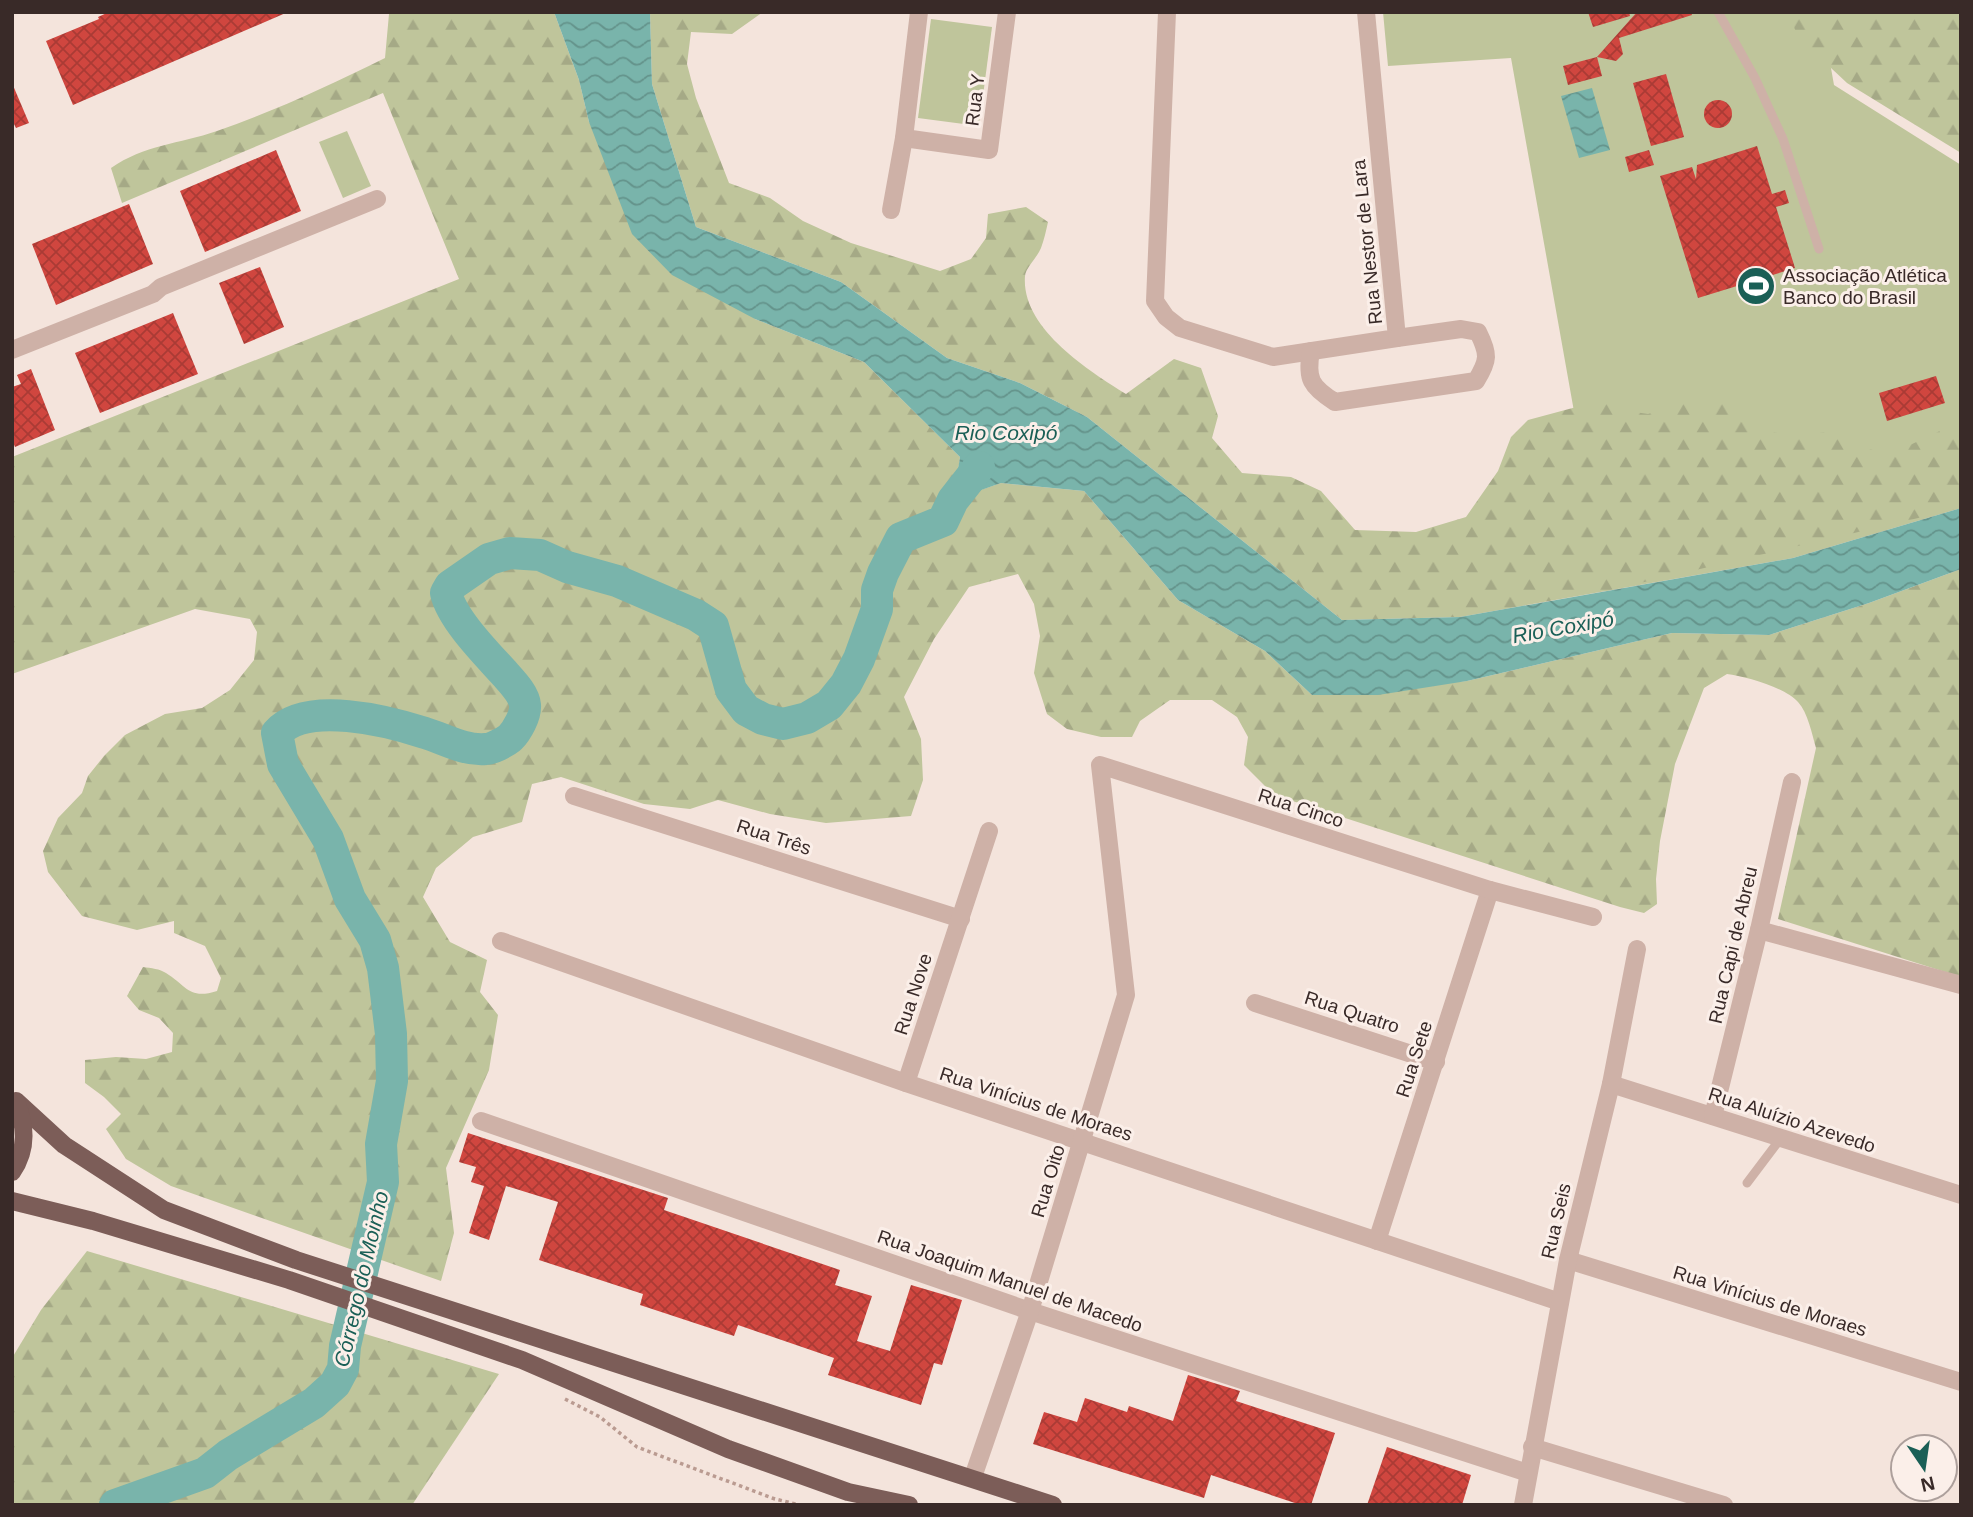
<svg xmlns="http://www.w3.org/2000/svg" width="1973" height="1517" viewBox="0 0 1973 1517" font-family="Helvetica,sans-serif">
<defs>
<pattern id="forest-firs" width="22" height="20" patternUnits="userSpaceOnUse" patternTransform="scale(1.75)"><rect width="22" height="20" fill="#bfc59b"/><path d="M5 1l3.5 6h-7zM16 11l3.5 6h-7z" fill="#a5a986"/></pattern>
<pattern id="water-waves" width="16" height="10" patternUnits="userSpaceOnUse" patternTransform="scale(1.75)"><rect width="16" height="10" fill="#79b4ab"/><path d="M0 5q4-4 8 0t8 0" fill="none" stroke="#64938b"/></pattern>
<pattern id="building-cross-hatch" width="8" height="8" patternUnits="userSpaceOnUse" patternTransform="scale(1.75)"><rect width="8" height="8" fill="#d0463f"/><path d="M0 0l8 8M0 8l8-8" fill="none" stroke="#aa3b35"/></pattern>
</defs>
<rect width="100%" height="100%" fill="#f4e4dc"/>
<g fill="#bfc59b">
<polygon points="1383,12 1821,12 1834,85 1961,165 1961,508 1793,558 1606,591 1511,58 1388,66"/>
<polygon points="931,19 992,27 979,126 918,118"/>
<polygon points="347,131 371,186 343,198 319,142"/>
</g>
<g fill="url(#forest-firs)">
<path d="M392 12H554L579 80 589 122 755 319 864 362 960 457 954 499 1001 483 1084 491 1178 600 1265 651 1312 695 1467 681 1672 633 1769 635 1869 603 1961 569V977L1778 919 1816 748C1812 734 1808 713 1798 702 1786 688 1745 676 1727 674L1704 688 1675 764 1660 841 1656 879 1657 904 1644 913 1620 907 1274 795 1244 765 1248 737 1237 717 1212 700H1170L1140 721 1132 737H1101L1067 729 1047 714 1034 673 1040 636 1034 604 1018 574 969 587 934 639 904 697 921 739 923 780 911 816 826 823 770 814 718 800 690 809 644 804 561 777 532 784 522 822 473 837 436 868 423 897 450 942 487 960 480 992 498 1015 489 1070 446 1168 454 1233 441 1281 171 1186 126 1159 106 1129 121 1114 104 1097 85 1083V1060L116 1057 146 1059 172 1052 173 1033 159 1018 139 1010 127 996 143 967C151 968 160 969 166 973 187 986 189 1000 217 991L221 978 205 946 174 933V921L137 930 82 916 48 872 43 851 58 818 82 793 88 776 104 756 125 735 165 714 202 708 230 690 254 660 257 632 250 619 195 609 12 674V457L459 279 383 93 122 203 111 168C144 145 179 144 217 131 275 111 330 85 385 58L389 14Z"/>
<path d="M650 12H763L732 34 691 32 687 64 696 98 729 183 770 198 803 221 851 243 940 271 971 259 986 238 988 214 1026 207 1048 222C1046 231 1044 240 1041 248 1037 258 1026 267 1025 276 1021 328 1088 370 1126 394L1174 359 1201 368 1218 416 1212 438 1242 473 1291 477 1321 491 1355 530 1416 532 1466 517 1498 471 1511 437 1528 420 1606 399 1615 409 1648 414 1694 399 1746 403 1764 430 1795 437 1831 431 1853 447 1893 453 1961 421V508L1606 591 1460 617 1342 620 1087 417 1020 383 947 358 841 282 696 227 652 84Z"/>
<polygon points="1788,12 1961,12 1961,153 1847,83 1798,37"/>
<polygon points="87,1251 499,1374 412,1505 12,1505 12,1358 41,1310"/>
</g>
<g fill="url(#water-waves)">
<polygon points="554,12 650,12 652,84 696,227 841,282 947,358 1020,383 1087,417 1342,620 1460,617 1793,558 1961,508 1961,569 1869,603 1769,635 1672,633 1467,681 1378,695 1312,695 1265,651 1178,600 1084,491 1001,483 953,500 960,457 864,362 755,319 672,275 632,234 589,122 579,80"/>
<polygon points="1592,88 1610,150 1579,158 1561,96"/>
</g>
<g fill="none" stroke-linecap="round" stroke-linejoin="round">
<path stroke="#79b4ab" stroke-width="32" d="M115 1505 205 1473 228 1455 314 1403 335 1384 343 1369 345 1346 383 1182 381 1144 392 1081 391 1034 383 968 375 940 350 899 328 839 283 764 277 733C306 700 388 721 425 733 445 739 464 751 486 749 492 749 505 742 510 738 517 731 526 715 525 705 524 694 512 682 505 674 486 653 452 619 446 593L450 586 489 559 510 553 540 555 567 567 617 581 696 615 713 626 731 690 746 710 763 719 783 724 807 718 829 705 846 684 859 659 877 609V590L883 573 901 538 943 521 953 500 979 467"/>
</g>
<g fill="url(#building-cross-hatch)">
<polygon points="109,12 288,12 73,105 46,41 99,19 98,17"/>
<polygon points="1588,12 1629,12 1630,16 1593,27"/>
<polygon points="1637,12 1691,12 1692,15 1619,38 1623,54 1616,61 1597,57 1602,76 1568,85 1563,66 1597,57"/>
<polygon points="1666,74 1684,137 1651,146 1633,83"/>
<polygon points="12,83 29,123 16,128 12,120"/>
<circle cx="1718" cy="114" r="14"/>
<polygon points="1757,146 1772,194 1785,190 1789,203 1776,207 1795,268 1698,298 1660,176 1692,167 1696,179 1697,165"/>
<polygon points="276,150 301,211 205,252 180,191"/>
<polygon points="1649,150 1654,165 1629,172 1625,157"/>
<polygon points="129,204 153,264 56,305 32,244"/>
<polygon points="260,267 284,327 244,344 219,283"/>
<polygon points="173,313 198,374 100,413 75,353"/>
<polygon points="31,369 55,430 15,447 12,440 12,387 21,384 17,375"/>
<polygon points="1936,376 1945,403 1887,421 1879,393"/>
<polygon points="468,1133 668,1198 664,1210 840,1270 835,1285 872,1296 857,1341 890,1351 911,1285 962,1300 942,1365 934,1363 921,1405 828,1375 834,1358 738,1325 734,1336 640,1305 643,1294 539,1260 558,1202 506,1186 489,1240 469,1233 484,1186 471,1182 476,1167 459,1162"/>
<polygon points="1188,1375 1240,1391 1236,1401 1335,1433 1311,1505 1301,1505 1211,1475 1204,1498 1033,1444 1044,1412 1077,1422 1085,1398 1127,1412 1129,1406 1173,1421"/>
<polygon points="1387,1447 1471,1475 1462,1505 1367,1505"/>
</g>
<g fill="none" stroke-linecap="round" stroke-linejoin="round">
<polyline stroke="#ba9b91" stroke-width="3.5" stroke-dasharray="3.5 3.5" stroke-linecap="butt" points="565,1399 600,1417 637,1447 775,1499 800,1505"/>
<g stroke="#ceb1a7" stroke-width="9">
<polyline points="1718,12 1755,78 1783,139 1819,249"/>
<polyline points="1747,1183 1781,1138"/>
</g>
<g stroke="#ceb1a7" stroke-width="18">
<polyline points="1167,12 1155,301 1166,317 1180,328 1273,357 1397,338 1366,12"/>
<polyline points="904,138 989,150 1007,12"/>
<polyline points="891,210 904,138 919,12"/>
<polyline points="12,350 153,294 161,287 377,199"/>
<path d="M1311 351C1306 379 1311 387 1335 402L1476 381C1489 360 1489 354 1478 332L1461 329 1397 338"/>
<polyline points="574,796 961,919"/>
<polyline points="1759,930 1961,985"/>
<polyline points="501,941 906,1083 1560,1302"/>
<polyline points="1255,1003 1436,1062"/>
<polyline points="906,1083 989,831"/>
<polyline points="1611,1084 1961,1195"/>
<polyline points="1713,1116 1759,930 1792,782"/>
<polyline points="481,1121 1030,1311 1528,1473"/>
<polyline points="1377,1241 1490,890"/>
<polyline points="1568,1260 1961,1382"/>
<polyline points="1532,1447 1724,1505"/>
<polyline points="973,1477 1030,1311 1126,995 1100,765 1490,890 1593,917"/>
<polyline points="1523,1505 1568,1260 1611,1084 1637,949"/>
</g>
<g stroke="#7c5d58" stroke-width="18">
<polyline points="16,1101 64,1145 164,1210 296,1260 1053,1505"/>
<path d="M12 1172C28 1149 26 1126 16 1102"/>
<polyline points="12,1201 93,1221 289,1280 522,1360 728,1449 848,1492 909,1505"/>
</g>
</g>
<defs>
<symbol id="stadium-disc" viewBox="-11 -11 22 22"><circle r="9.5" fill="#1a5f56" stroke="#fbefe9"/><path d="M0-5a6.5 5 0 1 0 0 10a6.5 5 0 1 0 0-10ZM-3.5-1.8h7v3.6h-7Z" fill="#fff"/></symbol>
</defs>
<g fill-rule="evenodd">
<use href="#stadium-disc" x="1734" y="264" width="44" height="44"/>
</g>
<g text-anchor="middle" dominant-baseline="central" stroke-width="6" stroke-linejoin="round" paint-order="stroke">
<g font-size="19" fill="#392a28" stroke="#fbefe9">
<text transform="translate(975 100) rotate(-83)">Rua Y</text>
<text transform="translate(1367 242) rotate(-96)">Rua Nestor de Lara</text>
<text transform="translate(1301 808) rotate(18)">Rua Cinco</text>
<text transform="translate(774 837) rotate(18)">Rua Três</text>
<text transform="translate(1733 945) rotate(-77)">Rua Capi de Abreu</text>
<text transform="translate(913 994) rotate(-72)">Rua Nove</text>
<text transform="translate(1352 1012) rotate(18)">Rua Quatro</text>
<text transform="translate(1414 1059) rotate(-72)">Rua Sete</text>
<text transform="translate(1036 1104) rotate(18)">Rua Vinícius de Moraes</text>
<text transform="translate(1792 1120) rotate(18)">Rua Aluízio Azevedo</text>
<text transform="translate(1048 1181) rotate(-73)">Rua Oito</text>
<text transform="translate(1556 1221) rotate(-77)">Rua Seis</text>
<text transform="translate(1010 1281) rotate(19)">Rua Joaquim Manuel de Macedo</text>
<text transform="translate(1770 1301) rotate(17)">Rua Vinícius de Moraes</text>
</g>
<g font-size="19" fill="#392a28" stroke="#fbefe9" text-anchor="start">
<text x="1783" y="275">Associação Atlética<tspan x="1783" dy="22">Banco do Brasil</tspan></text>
</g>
<g font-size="21" font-style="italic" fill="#1a5f56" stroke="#fbefe9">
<text x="1006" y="432">Rio Coxipó</text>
<text transform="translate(1563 627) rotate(-10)">Rio Coxipó</text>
<text transform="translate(361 1279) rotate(-77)">Córrego do Moinho</text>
</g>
</g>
<rect width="1973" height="1517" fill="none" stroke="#392a28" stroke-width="28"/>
<g transform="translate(1924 1468) rotate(167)"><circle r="33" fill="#fbefe9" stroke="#ada09c" stroke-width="2"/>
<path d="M0-5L12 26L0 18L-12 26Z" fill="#1a5f56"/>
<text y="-10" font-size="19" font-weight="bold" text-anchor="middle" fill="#392a28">N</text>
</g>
</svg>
